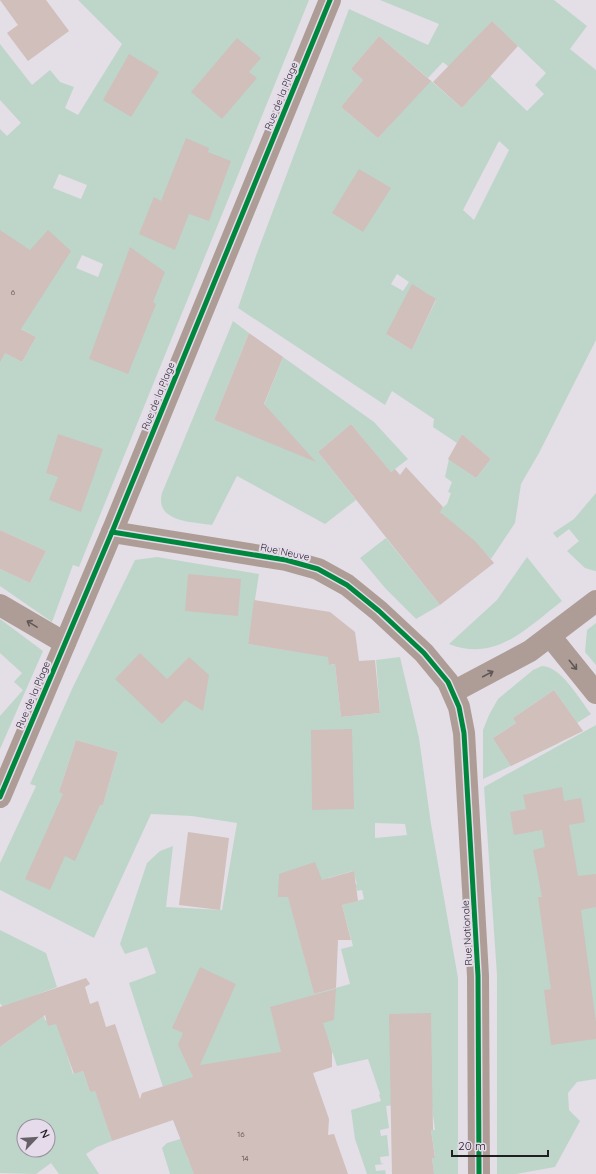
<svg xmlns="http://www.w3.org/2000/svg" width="596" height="1174" viewBox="0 0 596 1174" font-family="Quicksand,sans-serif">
<rect width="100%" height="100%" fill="#e4dee6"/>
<g fill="#bed6c9" fill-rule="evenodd">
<path d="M78 0H309L79 567 73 565 52 622 0 586V569L30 583 46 551 0 530V350L22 362 36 337 0 317V129L7 136 21 123 0 100V44L32 85 50 70 60 82 74 87 65 108 78 115 122 44ZM59 174 87 185 81 199 53 188ZM82 255 103 264 98 277 76 268Z"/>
<path d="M380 0H554L587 26 570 49 596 70V340L539 453 521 484 515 523 491 559 439 511 447 504 451 493 448 492 452 482 445 477 449 459 476 478 491 459 462 434 457 443 433 427 434 419 392 391 385 405 238 308 257 253 349 9 428 45 439 24ZM492 21 546 73 535 85 544 94 527 111 464 51ZM379 36 428 78 443 62 477 91 462 108 430 80 378 138 341 107 363 80 351 69ZM499 141 509 150 474 220 463 210ZM397 274 409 282 403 291 391 284ZM425 292 436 300 412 350 386 334 415 310Z"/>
<path d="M233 321 249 333 214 420 252 435 283 357 374 422 408 459 391 472 351 424 318 452 356 500 325 524 237 476 212 525C193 522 154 522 162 493Z"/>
<polygon points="596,493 596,571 595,571 585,568 567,551 579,541 569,529 557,538 553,533 574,519"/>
<polygon points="386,538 440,605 416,619 386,589 360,558"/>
<path d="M157 557 259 574 248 644 300 652 327 640 330 665 335 664 341 717 380 713 376 660 400 657 419 738 431 824 458 978V1174H434L432 1158 435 1157 431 1130H435L431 1100 386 1106 389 1128 380 1130 381 1136 387 1135 389 1156 380 1157 381 1163 384 1164 375 1165 376 1171 385 1170 386 1174H367L355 1139 351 1110 381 1101 379 1095 380 1094 368 1059 337 1066 329 1042 163 1087 129 983 156 973 147 947 125 954 120 944 147 863 160 851 173 846 166 907 222 910 237 823 192 816 151 814 94 938 0 890V863L36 786 30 784 72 689 135 560ZM76 740 118 752 103 805 59 792ZM375 823 405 824 407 835 375 838ZM353 871 357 884 346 887H356L357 891 362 890 364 899 342 905 353 946 341 949 350 984 314 994 294 918 333 895 328 878Z"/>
<path d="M527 557 562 601C528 627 496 663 449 644L497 600Z"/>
<polygon points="0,619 43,651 0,749 0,716 23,690 14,682 22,673 0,653"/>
<polygon points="596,623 596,665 585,652 587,630"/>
<path d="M542 666C561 666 580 700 591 714L577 723 554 690 513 718 516 723 493 738H555L559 743 483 779V730L489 715 498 699 533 670Z"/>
<polygon points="596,725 596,1079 577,1082 568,1093 569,1110 580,1121 555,1167 516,1174 497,1174 497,975 484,787"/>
<path d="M0 930 46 953 57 987 28 998 39 1000 45 1020 57 1023 73 1074 83 1071 90 1092 95 1090 112 1141 97 1147 86 1154 99 1174H59L51 1163 36 1174 0 1173V1047L20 1033 0 1003ZM24 1126H48V1150H24Z"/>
<polygon points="190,1136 187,1157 190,1163 196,1161 200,1174 170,1174 162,1148 167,1143"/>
</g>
<g fill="#d0bfbb">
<polygon points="0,0 46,0 69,31 28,61 7,33 18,25"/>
<polygon points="492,21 518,46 462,108 433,82"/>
<polygon points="379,36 431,81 378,138 341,107 363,80 351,69"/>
<polygon points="237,38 261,58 249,72 257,78 222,119 191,92"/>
<polygon points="129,54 159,72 131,117 103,100"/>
<polygon points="186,138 209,148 208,152 231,161 209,221 189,214 175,250 139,234 154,197 161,201"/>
<polygon points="359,169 391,188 363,232 332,213"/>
<polygon points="0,230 30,250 48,230 71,251 21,329 36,337 22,362 5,353 0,362"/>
<polygon points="130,247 165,272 153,302 156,304 128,374 89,359"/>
<polygon points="412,284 436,299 412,350 386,334"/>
<polygon points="249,333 283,357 264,404 316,462 214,420"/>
<polygon points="351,424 391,472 395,469 400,475 406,467 443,507 440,512 475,541 494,563 440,605 318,452"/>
<polygon points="58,434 103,449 81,512 49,500 58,477 46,473"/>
<polygon points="462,434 491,459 476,478 448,459"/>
<polygon points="0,530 46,551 30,583 0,569"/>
<polygon points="188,574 241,579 238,616 185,611"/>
<polygon points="254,600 330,612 355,632 359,661 375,660 380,713 341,717 335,664 329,665 328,657 248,644"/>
<polygon points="140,653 167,679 189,657 209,675 203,711 185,700 162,724 115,679"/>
<polygon points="554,690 583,731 511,766 493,738 516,723 513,718"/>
<polygon points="352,729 354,809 312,810 311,730"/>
<polygon points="76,740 118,752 103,805 100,805 75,861 65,856 50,890 25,879 63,794 59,792"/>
<polygon points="562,787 564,801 581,798 585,822 569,825 578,876 596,874 596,907 581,910 596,1022 596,1039 551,1045 544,990 551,989 538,897 542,897 533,850 545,847 542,830 514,835 510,812 526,809 523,795"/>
<polygon points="188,832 229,838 220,910 179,905"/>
<polygon points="315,862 322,880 354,871 358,901 342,905 351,940 338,940 336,988 314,994 288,897 278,897 279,874"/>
<polygon points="200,967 236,984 200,1065 281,1052 270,1007 336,989 334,1020 323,1023 332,1051 332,1067 313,1073 329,1119 328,1135 334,1134 348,1174 194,1174 173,1120 112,1141 95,1091 90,1092 83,1071 74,1074 56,1024 48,1026 45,1015 0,1047 0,1007 86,978 90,984 85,987 90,1004 98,1001 106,1027 115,1024 140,1099 142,1093 193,1077 178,1045 183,1033 172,1028"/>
<polygon points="431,1013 433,1130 431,1130 435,1158 432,1158 434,1174 392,1174 389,1014"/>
</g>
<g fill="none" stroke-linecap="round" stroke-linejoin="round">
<g stroke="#ae9d96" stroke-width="22">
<polyline points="112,532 286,560 318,569 347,585 379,611 424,653 448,682 459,707 464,733 468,803 478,976 479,1174"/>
<polyline points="0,605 65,643"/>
<polyline points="550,636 596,693"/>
<polyline points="453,692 530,651 596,601"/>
<polyline points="0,797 112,532 330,0"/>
</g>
<defs>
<g id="cycleway">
<polyline points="112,532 286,560 318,569 347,585 379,611 424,653 448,682 459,707 464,733 468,803 478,976 479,1174"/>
<polyline points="0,797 112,532 330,0"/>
</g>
</defs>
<use href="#cycleway" stroke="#e5dbea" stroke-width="8"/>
<use href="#cycleway" stroke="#00873e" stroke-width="5"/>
</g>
<defs><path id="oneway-shaft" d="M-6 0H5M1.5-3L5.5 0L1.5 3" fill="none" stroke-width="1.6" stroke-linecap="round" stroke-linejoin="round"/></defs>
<g stroke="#605757">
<use href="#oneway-shaft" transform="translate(32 624) rotate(-149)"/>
<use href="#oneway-shaft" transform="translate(573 665) rotate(51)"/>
<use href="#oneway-shaft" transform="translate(488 674) rotate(-28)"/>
</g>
<g text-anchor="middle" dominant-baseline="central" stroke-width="4" stroke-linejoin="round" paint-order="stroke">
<g font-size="8" fill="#4d4649">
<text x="13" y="292">6</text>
<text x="241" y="1134">16</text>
<text x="245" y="1158">14</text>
</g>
<g font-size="10" fill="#211e23" stroke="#e5dbea">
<text transform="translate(281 96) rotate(-68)">Rue de la Plage</text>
<text transform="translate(158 396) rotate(-68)">Rue de la Plage</text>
<text transform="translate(285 552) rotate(12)">Rue Neuve</text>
<text transform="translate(33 695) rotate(-67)">Rue de la Plage</text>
<text transform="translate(467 933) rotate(-93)">Rue Nationale</text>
</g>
</g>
<g transform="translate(36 1138) rotate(65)"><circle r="19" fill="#e5dbea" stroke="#978f9a"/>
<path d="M0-3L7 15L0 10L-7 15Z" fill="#656167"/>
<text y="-6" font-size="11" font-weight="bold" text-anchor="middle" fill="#211e23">N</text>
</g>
<path d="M452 1150v6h96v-6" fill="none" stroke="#211e23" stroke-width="2"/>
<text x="458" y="1150" font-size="12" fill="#211e23" stroke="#e5dbea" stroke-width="3" paint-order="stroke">20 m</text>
</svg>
